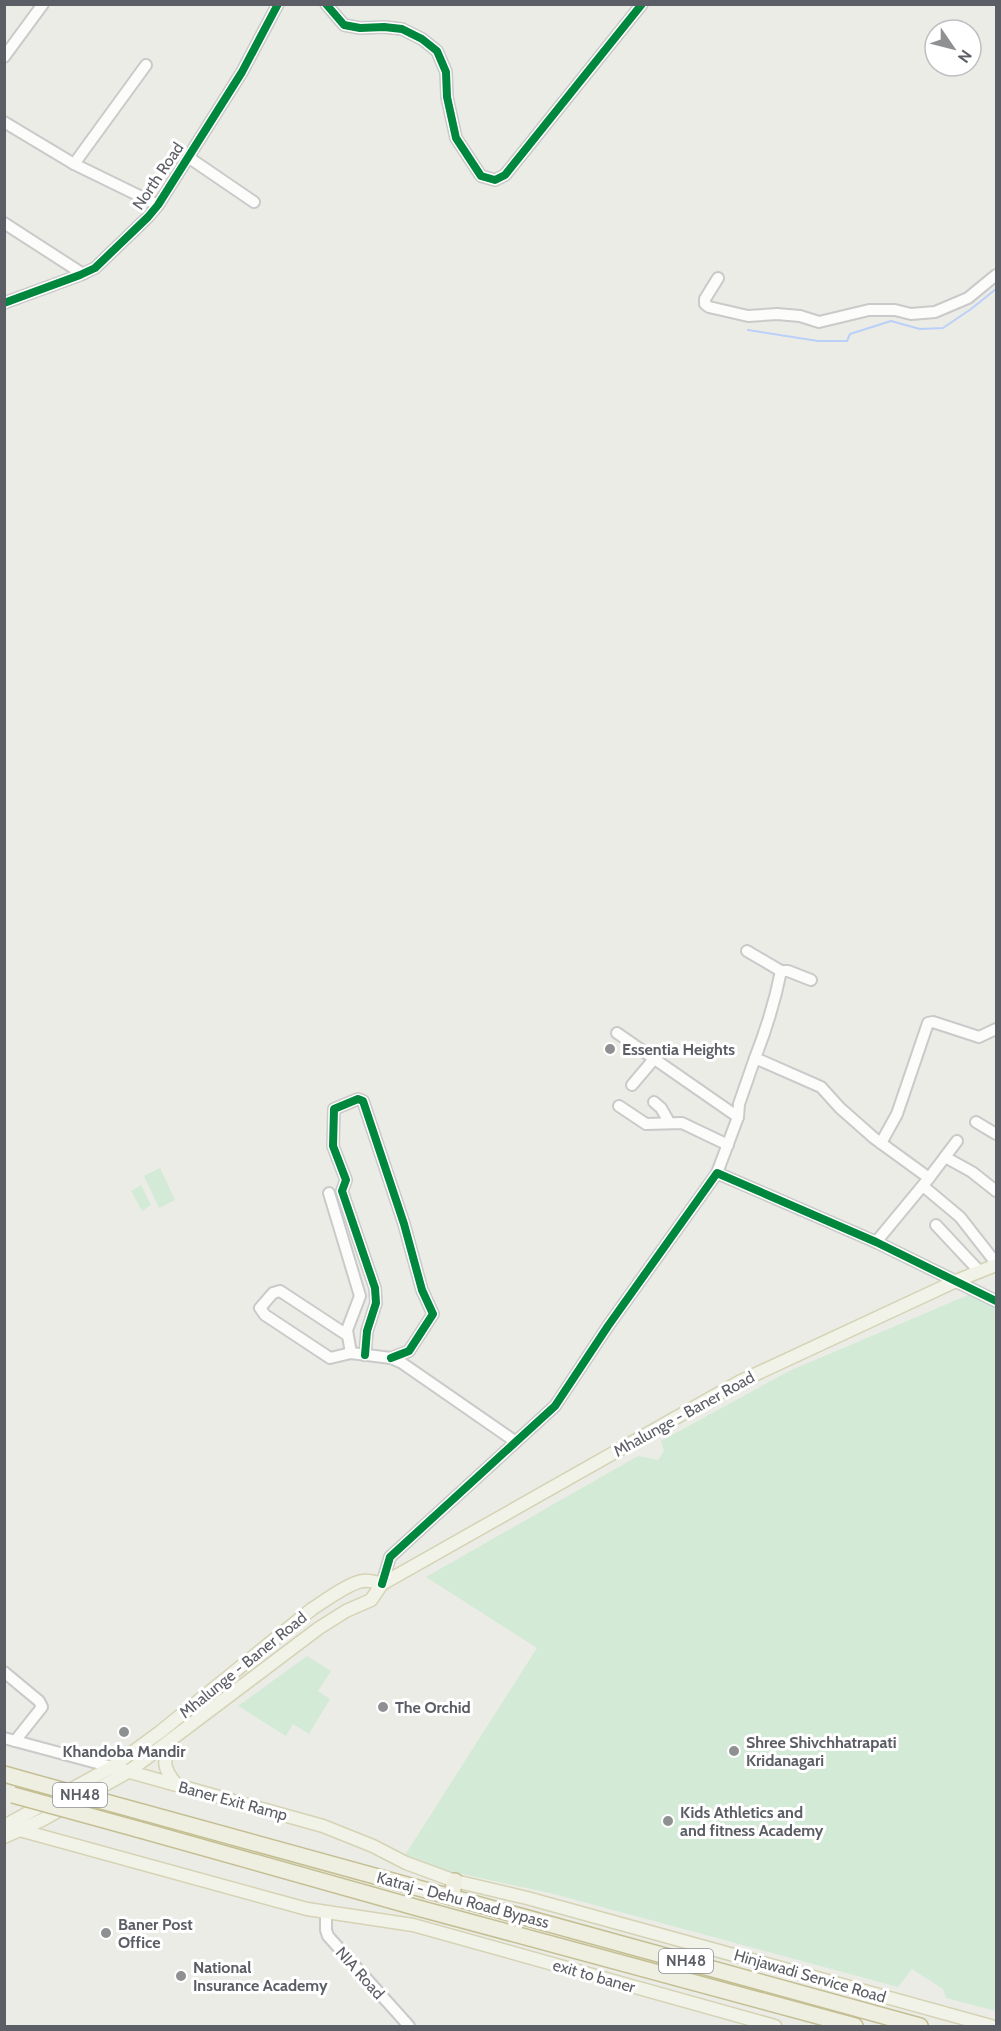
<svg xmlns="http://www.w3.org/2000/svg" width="1001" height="2031" viewBox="0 0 1001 2031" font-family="Cabin,sans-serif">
<rect width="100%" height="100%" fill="#ecece7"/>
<g fill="#d3ead6">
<polygon points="160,1168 175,1200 159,1208 144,1176"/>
<polygon points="141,1185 151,1205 142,1211 131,1191"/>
<polygon points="973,1293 996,1305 996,2011 946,1998 943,1989 912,1969 898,1987 550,1893 434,1868 405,1855 537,1648 426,1577 638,1456 658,1460 664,1451 661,1441 789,1371"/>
<polygon points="307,1656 331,1671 318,1691 330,1699 309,1734 293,1724 286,1736 238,1706"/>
</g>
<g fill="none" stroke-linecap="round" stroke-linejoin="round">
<polyline stroke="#bad0f8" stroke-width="2" points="748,330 818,341 847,341 850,334 891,321 920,329 943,328 971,309 996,289"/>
<defs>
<g id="minor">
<polyline points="326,4 344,25 360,28 384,27 402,29 422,39 437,51 446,72 447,97 456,138 481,176 495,180 505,175 642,4"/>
<polyline points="4,57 43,4"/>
<polyline points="4,122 74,164 158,205"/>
<polyline points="188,157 254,202"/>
<polyline points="74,164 146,65"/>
<polyline points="4,223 83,274"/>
<polyline points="718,278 705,299 705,304 709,307 748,316 777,314 800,316 819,322 869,310 895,310 911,314 935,312 968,298 996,275"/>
<polyline points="4,303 80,275 95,268 148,217 158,205 242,72 278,4"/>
<polyline points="747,951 781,971"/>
<polyline points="617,1033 738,1117 717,1173"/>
<path d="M755 1058C766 1030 775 1001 781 971H788L811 980"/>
<polyline points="632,1085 654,1059"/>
<polyline points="654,1102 661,1108 669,1122"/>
<polyline points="619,1106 646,1124 682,1123 728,1145"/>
<polyline points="738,1117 739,1104 755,1058 821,1087 840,1108 874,1138 929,1178 876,1242"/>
<polyline points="976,1122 996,1134"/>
<polyline points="881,1143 897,1114 928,1023 933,1022 979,1037 996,1029"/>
<polyline points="945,1157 972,1172 996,1191"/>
<polyline points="929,1178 957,1141"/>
<polyline points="923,1186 960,1217 996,1263"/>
<polyline points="329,1193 360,1296 347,1330 351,1353"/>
<polyline points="936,1225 980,1272"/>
<polyline points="347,1335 280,1291 273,1293 260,1308 265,1315 330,1358 351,1353 391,1358 402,1363 516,1442"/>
<polyline points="365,1355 367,1331 376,1303 375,1288 342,1191 346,1180 333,1146 334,1109 358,1099 363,1101 404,1224 422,1290 433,1314 409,1351 391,1358"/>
<polyline points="382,1584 390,1557 555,1406 608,1326 717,1173 876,1242 996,1301"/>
<polyline points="4,1672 39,1701 42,1707 15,1741"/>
<polyline points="4,1738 112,1767"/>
<polyline points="326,1912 326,1930 328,1936 409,2026"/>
</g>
<g id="major">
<path d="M171 1740C163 1761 162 1768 177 1785"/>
<polyline points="112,1767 323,1826 373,1846 406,1863 455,1881 527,1898 991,2026"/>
<path d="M4 1826 112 1767 160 1732 312 1609C323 1602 350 1582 363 1581 369 1580 376 1582 382 1584"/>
<polyline points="5,1826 307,1909 413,1925 775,2026"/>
<polyline points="4,1837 42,1820 128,1772 319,1628 346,1611 371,1600 382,1584 739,1382 956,1281 996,1265"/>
</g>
<g id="highway">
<polyline points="4,1774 18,1778"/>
<polyline points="142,1812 920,2026"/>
<polyline points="137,1829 418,1908 855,2026"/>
<polyline points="451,1897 455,1881"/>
</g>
</defs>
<use href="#minor" stroke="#c9cac9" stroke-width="14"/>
<use href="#major" stroke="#d5d3b4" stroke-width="15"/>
<use href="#highway" stroke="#c4bf93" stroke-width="18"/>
<use href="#minor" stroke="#fcfcfb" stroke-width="10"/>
<use href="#major" stroke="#f2f3e8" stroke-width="12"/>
<use href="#highway" stroke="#efefe1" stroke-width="15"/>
<defs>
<g id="highway-bridge">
<polyline points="18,1778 142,1812"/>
<polyline points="13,1795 137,1829"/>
</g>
</defs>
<use href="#highway-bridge" stroke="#c4bf93" stroke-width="18" stroke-linecap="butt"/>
<use href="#highway-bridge" stroke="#efefe1" stroke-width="15"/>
<defs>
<g id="cycleway">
<polyline points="326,4 344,25 360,28 384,27 402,29 422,39 437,51 446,72 447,97 456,138 481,176 495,180 505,175 642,4"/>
<polyline points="4,303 80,275 95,268 148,217 158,205 242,72 278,4"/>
<polyline points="365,1355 367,1331 376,1303 375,1288 342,1191 346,1180 333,1146 334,1109 358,1099 363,1101 404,1224 422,1290 433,1314 409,1351 391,1358"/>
<polyline points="382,1584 390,1557 555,1406 608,1326 717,1173 876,1242 996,1301"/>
</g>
</defs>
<use href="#cycleway" stroke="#fff" stroke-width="11"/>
<use href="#cycleway" stroke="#00873e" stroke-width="8"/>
</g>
<g fill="#8e9092" stroke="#fff" stroke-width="2">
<circle cx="610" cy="1049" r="6"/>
<circle cx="383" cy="1707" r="6"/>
<circle cx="124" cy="1732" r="6"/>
<circle cx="734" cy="1751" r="6"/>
<circle cx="668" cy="1821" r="6"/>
<circle cx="106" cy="1933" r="6"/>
<circle cx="181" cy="1976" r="6"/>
</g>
<g text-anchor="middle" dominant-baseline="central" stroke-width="6" stroke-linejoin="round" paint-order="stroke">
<g fill="#fff" stroke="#8d8e93" stroke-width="1.5">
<rect x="53" y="1783" width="54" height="24" rx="4.5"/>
<rect x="659" y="1949" width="54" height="24" rx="4.5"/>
</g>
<g font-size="15" font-weight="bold" fill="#5c5e65">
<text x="80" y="1795">NH48</text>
<text x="686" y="1961">NH48</text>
</g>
<g font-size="16" fill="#5c5e65" stroke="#fff">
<text transform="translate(158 176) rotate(-56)">North Road</text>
<text transform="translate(684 1414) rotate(-29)">Mhalunge - Baner Road</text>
<text transform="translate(243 1665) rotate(-39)">Mhalunge - Baner Road</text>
<text transform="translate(233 1801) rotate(15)">Baner Exit Ramp</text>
<text transform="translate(463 1900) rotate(15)">Katraj - Dehu Road Bypass</text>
<text transform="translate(360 1973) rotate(48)">NIA Road</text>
<text transform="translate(594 1976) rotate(16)">exit to baner</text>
<text transform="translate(810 1976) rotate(16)">Hinjawadi Service Road</text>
</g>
<g font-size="16" font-weight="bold" fill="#5c5e65" stroke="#fff" text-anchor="start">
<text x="622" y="1049">Essentia Heights</text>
<text x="395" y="1707">The Orchid</text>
<text x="746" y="1742">Shree Shivchhatrapati<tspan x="746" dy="18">Kridanagari</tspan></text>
<text x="124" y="1751" text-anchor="middle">Khandoba Mandir</text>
<text x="680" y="1812">Kids Athletics and<tspan x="680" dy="18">and fitness Academy</tspan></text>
<text x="118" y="1924">Baner Post<tspan x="118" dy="18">Office</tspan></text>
<text x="193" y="1967">National<tspan x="193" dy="18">Insurance Academy</tspan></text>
</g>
</g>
<rect width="1001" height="2031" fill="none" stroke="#5c5e65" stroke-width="12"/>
<g transform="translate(953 48) rotate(125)"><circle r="28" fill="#ffffff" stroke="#bebfc1" stroke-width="1.5"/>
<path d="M0-4.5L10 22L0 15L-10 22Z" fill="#8e9092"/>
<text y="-9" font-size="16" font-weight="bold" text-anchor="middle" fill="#5c5e65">N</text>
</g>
</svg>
